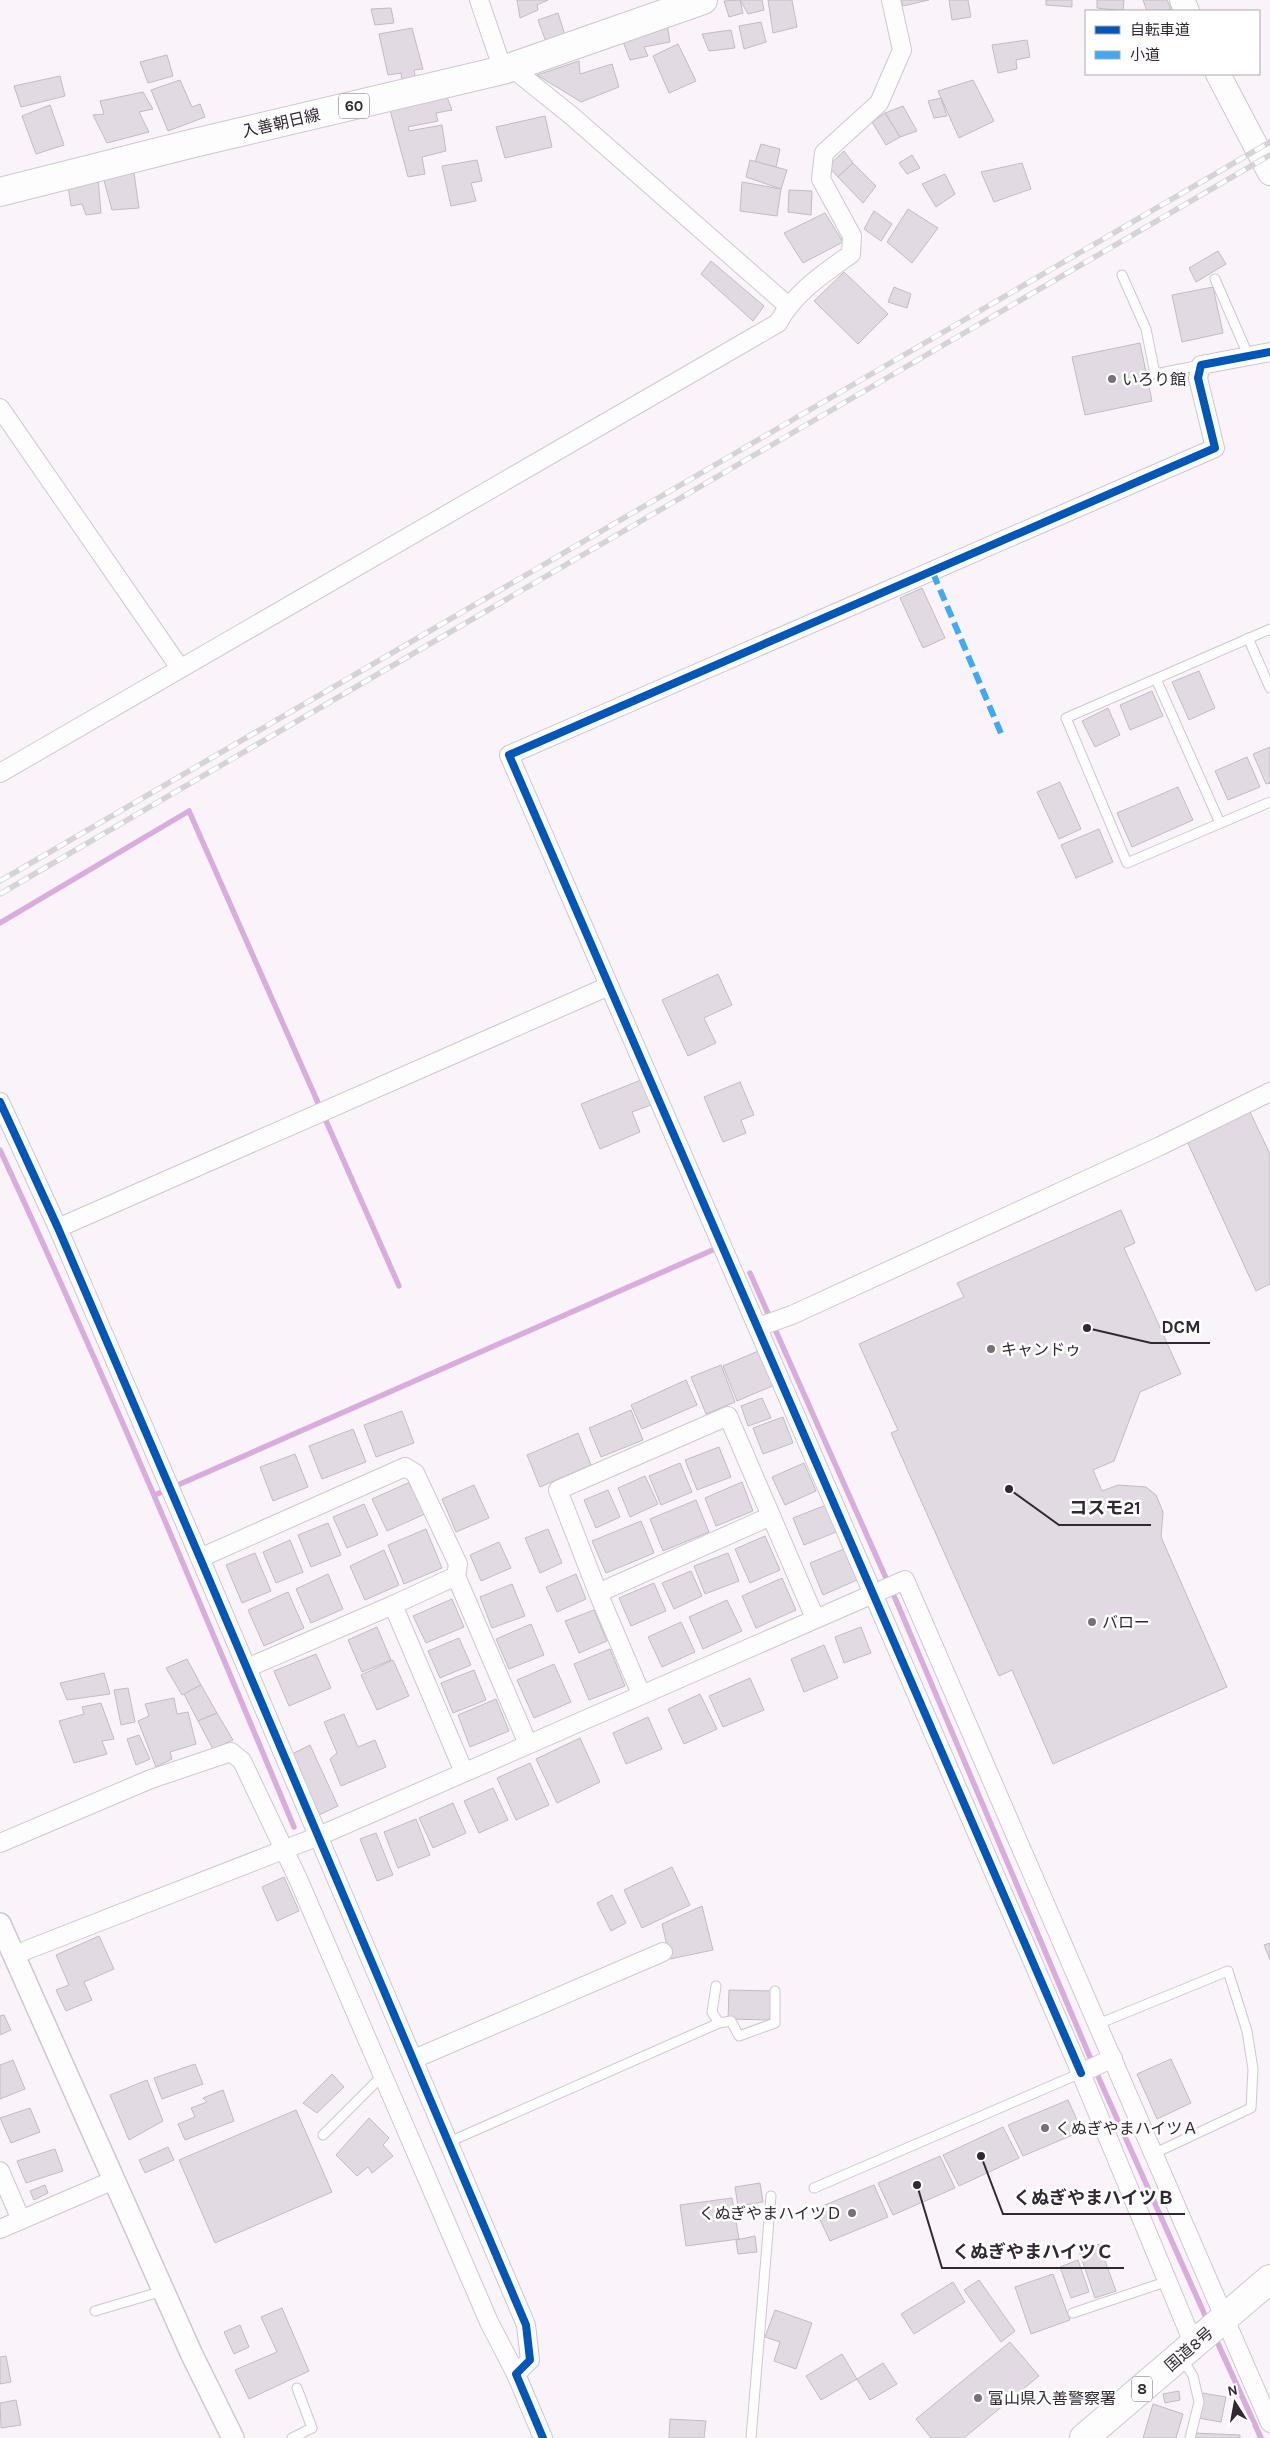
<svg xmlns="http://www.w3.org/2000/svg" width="1270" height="2438" viewBox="0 0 1270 2438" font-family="Karla,'Noto Sans JP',sans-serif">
<rect width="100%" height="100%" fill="#faf4fa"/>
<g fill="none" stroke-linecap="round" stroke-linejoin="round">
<g stroke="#d8acdc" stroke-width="5.5">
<polyline points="0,923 189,811 399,1286"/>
<path d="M0 1150C104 1373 199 1600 294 1827"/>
<polyline points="750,1273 898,1605 1101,2083 1208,2322"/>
<polyline points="155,1495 715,1249"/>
<polyline points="1214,2335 1261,2438"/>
</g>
</g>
<g fill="#e2dae2" stroke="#c2bbc3">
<polygon points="517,0 548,0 537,5 538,10 520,18"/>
<polygon points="740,0 743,13 729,17 724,1"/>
<polygon points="740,0 762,0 764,10 748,14"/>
<polygon points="768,0 792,0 797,27 773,33"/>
<polygon points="901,0 929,0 903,6"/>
<polygon points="949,0 968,0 971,17 952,20"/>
<polygon points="1046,0 1072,0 1072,7 1046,5"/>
<polygon points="1097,0 1124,0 1123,11 1097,8"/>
<polygon points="1143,0 1167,0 1171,9 1165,11 1147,11"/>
<polygon points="391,8 394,23 375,25 371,9"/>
<polygon points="558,13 565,35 546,42 538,20"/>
<polygon points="761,22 766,42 744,49 739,26"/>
<polygon points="667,24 670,42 644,47 648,56 630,60 622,39"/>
<polygon points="412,28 423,69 414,70 416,80 402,81 401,73 388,75 379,34"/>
<polygon points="731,30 735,48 709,51 702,34"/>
<polygon points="1027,40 1030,57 1016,60 1017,69 998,73 992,45"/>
<polygon points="678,44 696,81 669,93 653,56"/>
<polygon points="167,55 173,76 148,83 140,62"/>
<polygon points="579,61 580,74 612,64 619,87 581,102 537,75"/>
<polygon points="60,76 65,96 21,107 14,86"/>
<polygon points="180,80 192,107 200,104 205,117 168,131 151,90"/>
<polygon points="973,80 994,121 959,138 938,91"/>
<polygon points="143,92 153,109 139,112 149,132 107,143 93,115 104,114 100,101"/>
<polygon points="447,97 452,110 436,113 438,121 408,127 409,131 442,125 446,151 422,157 425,174 408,177 390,110"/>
<polygon points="941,98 947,116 934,118 928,101"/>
<polygon points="50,105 64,145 36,154 22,116"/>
<polygon points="903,106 917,131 900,137 885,113"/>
<polygon points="885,113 900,137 886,145 872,122"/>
<polygon points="545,116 552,147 505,158 496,127"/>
<polygon points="761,144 780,149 776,167 755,162"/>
<polygon points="844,151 853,163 838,177 828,166"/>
<polygon points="912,155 920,168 907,174 899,163"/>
<polygon points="477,160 482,181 471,183 476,201 451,206 442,166"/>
<polygon points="750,160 787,170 781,189 746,177"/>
<polygon points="853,163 876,186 863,203 838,177"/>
<polygon points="1022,163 1031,189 994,202 981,172"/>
<polygon points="134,173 139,208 112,210 103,177"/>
<polygon points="945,174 955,194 936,207 922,184"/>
<polygon points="98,178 101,213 86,215 82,204 71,206 68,186"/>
<polygon points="742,182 781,189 777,216 740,211"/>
<polygon points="789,190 812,191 811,215 788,212"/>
<polygon points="908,209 938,228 912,263 887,242"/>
<polygon points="874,211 892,224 881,241 864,229"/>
<polygon points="825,213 843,242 803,263 784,233"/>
<polygon points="1218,251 1226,264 1196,282 1189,268"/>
<polygon points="711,261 764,306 753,321 701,274"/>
<polygon points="844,272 888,314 858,344 814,301"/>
<polygon points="894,287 911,294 907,308 888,302"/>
<polygon points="1213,287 1223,333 1182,342 1172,295"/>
<polygon points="1140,343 1152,401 1085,415 1072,357"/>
<polygon points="922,588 945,638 923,648 900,598"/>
<polygon points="1199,671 1215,708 1189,720 1172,682"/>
<polygon points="1152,691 1163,716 1130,730 1120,705"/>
<polygon points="1108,708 1120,735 1095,747 1082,721"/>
<polygon points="1270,747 1270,783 1266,784 1253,754"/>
<polygon points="1247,757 1260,787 1228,800 1215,771"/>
<polygon points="1060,782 1081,829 1059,839 1037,792"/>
<polygon points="1178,787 1193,820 1132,847 1117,813"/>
<polygon points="1099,829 1113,862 1076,878 1061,845"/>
<polygon points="718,974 732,1005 704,1018 716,1043 688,1056 662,1000"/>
<polygon points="641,1080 651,1105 632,1112 640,1132 600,1149 581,1104"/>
<polygon points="740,1082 754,1115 741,1120 746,1133 723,1142 704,1097"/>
<polygon points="1249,1110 1270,1154 1270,1284 1256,1291 1186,1139"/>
<polygon points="1121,1210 1135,1243 1124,1248 1181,1374 1140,1392 1114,1461 1093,1470 1102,1491 1118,1485 1146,1487 1156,1495 1163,1512 1161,1537 1227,1687 1053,1764 1012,1670 999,1676 891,1433 898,1430 859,1344 964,1297 957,1283"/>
<polygon points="763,1349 777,1384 737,1401 723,1366"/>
<polygon points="721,1365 735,1402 706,1414 691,1377"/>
<polygon points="686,1380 697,1405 642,1429 631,1405"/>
<polygon points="762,1398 771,1418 748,1426 741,1406"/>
<polygon points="631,1410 643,1440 601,1457 589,1428"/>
<polygon points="402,1411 414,1443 376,1457 364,1425"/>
<polygon points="783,1417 793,1443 763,1454 753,1428"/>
<polygon points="353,1429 366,1462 322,1479 309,1446"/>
<polygon points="578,1433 591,1465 540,1487 527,1455"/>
<polygon points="719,1447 731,1477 697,1490 685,1460"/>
<polygon points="295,1454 308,1487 273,1501 260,1467"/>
<polygon points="680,1463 692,1492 661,1505 649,1476"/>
<polygon points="804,1463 816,1491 785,1505 772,1477"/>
<polygon points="645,1476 658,1504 630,1517 618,1488"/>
<polygon points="410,1482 425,1514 387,1531 372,1499"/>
<polygon points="742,1482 753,1511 716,1526 705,1498"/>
<polygon points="474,1485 489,1518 456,1532 442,1499"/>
<polygon points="608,1490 620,1517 596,1528 584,1500"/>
<polygon points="696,1500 709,1532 663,1551 650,1519"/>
<polygon points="364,1504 378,1535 347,1548 333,1517"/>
<polygon points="826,1505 836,1532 804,1545 793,1518"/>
<polygon points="641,1521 654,1553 606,1573 592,1541"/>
<polygon points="328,1523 341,1555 311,1567 298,1535"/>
<polygon points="426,1529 442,1568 404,1584 388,1545"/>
<polygon points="548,1529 562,1563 540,1573 525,1538"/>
<polygon points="765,1536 780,1570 750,1583 735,1549"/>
<polygon points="290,1540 303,1572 276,1583 263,1552"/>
<polygon points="499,1542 511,1568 481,1581 470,1555"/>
<polygon points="844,1549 857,1580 823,1595 810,1563"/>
<polygon points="384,1550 399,1585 365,1600 350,1566"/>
<polygon points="255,1553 271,1591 242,1603 226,1565"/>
<polygon points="728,1553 739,1581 705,1594 694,1566"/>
<polygon points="691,1571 702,1596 674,1609 662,1583"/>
<polygon points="328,1574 343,1609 311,1623 296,1589"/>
<polygon points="576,1574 586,1599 557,1612 546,1587"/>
<polygon points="782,1578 796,1610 756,1628 742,1596"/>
<polygon points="654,1583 666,1611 631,1626 619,1598"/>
<polygon points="512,1584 525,1616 492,1628 480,1597"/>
<polygon points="288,1592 304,1628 264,1646 248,1610"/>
<polygon points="452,1599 464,1627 426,1643 413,1616"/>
<polygon points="727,1600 742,1631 703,1649 689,1617"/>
<polygon points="594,1610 607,1641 579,1653 565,1621"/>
<polygon points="681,1622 695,1652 662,1667 648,1637"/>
<polygon points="531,1624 544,1655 509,1669 496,1639"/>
<polygon points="377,1627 391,1660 362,1672 348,1640"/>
<polygon points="861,1627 871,1653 844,1663 835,1637"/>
<polygon points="459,1638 471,1665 440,1678 428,1651"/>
<polygon points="824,1645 838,1678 804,1692 791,1659"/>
<polygon points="610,1649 625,1686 589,1700 574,1664"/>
<polygon points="316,1654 331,1688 289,1706 274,1671"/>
<polygon points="187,1659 201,1685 182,1695 166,1668"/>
<polygon points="393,1660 409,1696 377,1710 361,1675"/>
<polygon points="554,1664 571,1702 534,1718 517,1680"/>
<polygon points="474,1670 486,1700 453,1713 441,1683"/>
<polygon points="104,1673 110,1694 67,1700 60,1683"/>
<polygon points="750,1678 764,1710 723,1727 709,1696"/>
<polygon points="201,1685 217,1713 198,1721 184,1694"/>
<polygon points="128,1688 135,1722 121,1725 114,1690"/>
<polygon points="700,1694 717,1729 684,1744 668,1709"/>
<polygon points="174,1698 177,1714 188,1712 196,1744 170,1752 172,1759 156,1767 138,1721 149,1716 145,1704"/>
<polygon points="496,1699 509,1731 470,1747 458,1715"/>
<polygon points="101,1703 114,1739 102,1741 107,1754 74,1763 59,1721 84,1714 82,1707"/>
<polygon points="217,1713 233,1740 213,1749 198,1721"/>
<polygon points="344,1714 358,1747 375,1740 386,1767 341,1786 330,1759 337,1753 324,1722"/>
<polygon points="648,1717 662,1749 626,1764 613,1733"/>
<polygon points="139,1735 150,1759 136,1765 127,1739"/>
<polygon points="580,1738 600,1782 557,1803 536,1759"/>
<polygon points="310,1745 338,1806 319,1815 292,1754"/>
<polygon points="530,1763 549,1805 516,1820 497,1778"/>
<polygon points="493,1788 508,1820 479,1833 464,1801"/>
<polygon points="453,1803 466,1833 433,1848 419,1818"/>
<polygon points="416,1819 430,1855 398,1868 384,1832"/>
<polygon points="376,1833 393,1875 377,1881 360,1839"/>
<polygon points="672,1867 690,1905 642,1928 624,1890"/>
<polygon points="284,1877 299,1911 277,1921 262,1887"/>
<polygon points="612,1895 626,1923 611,1931 597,1903"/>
<polygon points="702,1906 713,1950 670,1959 662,1924"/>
<polygon points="99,1936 114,1969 84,1982 92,2000 66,2011 56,1990 69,1985 56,1955"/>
<polygon points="1270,1943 1270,1960 1264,1945"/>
<polygon points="729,1990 772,1991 770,2020 728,2019"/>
<polygon points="4,2015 11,2030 0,2035 0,2016"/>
<polygon points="1171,2059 1191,2103 1157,2119 1137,2074"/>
<polygon points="13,2060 25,2089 0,2099 0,2065"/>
<polygon points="195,2064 203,2084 162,2099 154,2078"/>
<polygon points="332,2074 344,2087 317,2113 303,2103"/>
<polygon points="147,2080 163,2121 129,2140 110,2095"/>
<polygon points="223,2090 234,2121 185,2140 178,2124 195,2117 191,2108 207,2102 203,2098"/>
<polygon points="1068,2100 1082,2131 1023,2156 1008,2125"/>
<polygon points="30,2108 40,2132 11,2143 0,2118"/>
<polygon points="296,2110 332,2192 215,2243 179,2160"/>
<polygon points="369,2118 389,2138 383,2145 393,2156 372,2173 368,2167 357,2176 336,2155"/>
<polygon points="1003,2127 1019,2158 959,2186 943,2155"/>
<polygon points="168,2147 174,2160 145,2173 139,2160"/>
<polygon points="55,2149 63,2171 26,2183 17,2161"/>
<polygon points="940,2156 955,2188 893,2215 878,2183"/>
<polygon points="760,2183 763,2202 738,2206 735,2187"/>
<polygon points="45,2185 48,2193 34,2200 30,2191"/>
<polygon points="874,2185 888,2217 830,2241 815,2209"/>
<polygon points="732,2198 739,2239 686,2246 680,2205"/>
<polygon points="755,2236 757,2252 738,2254 736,2240"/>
<polygon points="1099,2244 1116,2291 1095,2298 1079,2251"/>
<polygon points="1078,2260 1089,2292 1071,2298 1060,2267"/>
<polygon points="1053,2274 1070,2320 1031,2334 1015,2287"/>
<polygon points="979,2280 1015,2331 1001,2342 964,2290"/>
<polygon points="953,2282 965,2302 914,2334 901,2314"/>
<polygon points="282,2308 309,2371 249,2399 235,2370 277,2352 261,2317"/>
<polygon points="775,2310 812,2323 796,2369 774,2361 780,2342 765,2337"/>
<polygon points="240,2325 249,2347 234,2354 224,2332"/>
<polygon points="1010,2342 1039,2376 964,2438 931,2438 916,2419"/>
<polygon points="842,2354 857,2379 821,2400 806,2376"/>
<polygon points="6,2356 11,2382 0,2384 0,2357"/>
<polygon points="883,2363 897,2384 870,2400 857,2379"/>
<polygon points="1179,2391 1180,2400 1165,2403 1163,2394"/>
<polygon points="1202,2393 1226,2397 1221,2422 1198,2418"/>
<polygon points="16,2400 21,2425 1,2428 0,2403"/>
<polygon points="1153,2404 1183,2414 1176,2438 1143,2438"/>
<polygon points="670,2419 706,2421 704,2438 669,2438"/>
<polygon points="1194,2433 1240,2435 1240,2438 1194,2438"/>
</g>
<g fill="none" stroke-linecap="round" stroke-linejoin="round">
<defs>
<g id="service">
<polyline points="1122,275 1146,329 1155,374 1201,365"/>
<polyline points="1215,279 1249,357"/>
<polyline points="1270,629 1066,718 1127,863 1270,802"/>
<polyline points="1248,638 1270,688"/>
<polyline points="1156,679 1220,823"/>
<polyline points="719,2023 731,2021 739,2036 775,2023 775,1991"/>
<polyline points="1098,2024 1228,1971 1247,2031 1253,2069 1251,2108 1153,2154"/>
<polyline points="323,2135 383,2075"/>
<polyline points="449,2142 719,2023 712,2012 716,1986"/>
<polyline points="814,2188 1081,2073"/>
<polyline points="95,2311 163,2291"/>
<polyline points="1073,2313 1168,2281"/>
<polyline points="1182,2358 1193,2376 1199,2402 1190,2438"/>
<polyline points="292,2438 312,2428 297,2388"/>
<polyline points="751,2438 771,2196"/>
</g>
<g id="minor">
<polyline points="479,0 503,70"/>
<polyline points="512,68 573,117 787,305"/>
<polyline points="0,408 180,668"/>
<path d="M0 773 778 323C794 293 823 274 851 254L852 236 821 179 824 153 879 103 902 50 891 0"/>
<polyline points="0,1102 58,1228 200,1558 526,2325 530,2360 516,2374 543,2438"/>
<polyline points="58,1228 609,986"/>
<polyline points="758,1327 792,1315 1160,1146 1270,1092"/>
<polyline points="200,1558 405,1467 415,1473 458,1564 456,1576"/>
<polyline points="598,1593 558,1490 728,1416 815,1618"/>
<polyline points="393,1605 456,1576 528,1744"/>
<polyline points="247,1668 393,1605 464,1772"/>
<polyline points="641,1694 598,1593 771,1516"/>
<polyline points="0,1843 151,1779 231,1752 242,1761 299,1881 489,2322 516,2374"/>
<polyline points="14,1955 319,1836 905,1580 1270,2423"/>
<polyline points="1113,2058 1081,2073 1194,2345"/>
<polyline points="414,2059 663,1952"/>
<polyline points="1081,2073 509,755 1215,448 1198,378 1201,365 1270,352"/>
<polyline points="0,2171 21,2220"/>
<polyline points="0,2229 114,2180"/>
</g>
<polyline id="tertiary" points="0,1924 192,2355 233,2438"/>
<g id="secondary">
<polyline points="1182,0 1187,11"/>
<polyline points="1218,74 1270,173"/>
</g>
<polyline id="primary" points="0,192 194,143 503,70 703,0"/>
<polyline id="trunk" points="1084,2438 1270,2279"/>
</defs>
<use href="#service" stroke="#cfc7cf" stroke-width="11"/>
<use href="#minor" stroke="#cfc7cf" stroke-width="20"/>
<use href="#tertiary" stroke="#cfc7cf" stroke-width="24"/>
<use href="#secondary" stroke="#cfc7cf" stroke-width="26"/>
<use href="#primary" stroke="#cfc7cf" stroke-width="30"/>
<use href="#trunk" stroke="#cfc7cf" stroke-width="30"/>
<use href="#service" stroke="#fefdfe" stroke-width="9"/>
<use href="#minor" stroke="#fefdfe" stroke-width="18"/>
<use href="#tertiary" stroke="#fefdfe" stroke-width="21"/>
<use href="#secondary" stroke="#fefdfe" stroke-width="24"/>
<use href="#primary" stroke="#fefdfe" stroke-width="28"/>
<use href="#trunk" stroke="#fefdfe" stroke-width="28"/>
<defs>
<g id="rail">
<polyline points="0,881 1270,142"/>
<polyline points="0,894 1270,155"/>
</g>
</defs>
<use href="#rail" stroke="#d5d3d5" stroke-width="5.5"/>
<use href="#rail" stroke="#fff" stroke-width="4" stroke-dasharray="11" stroke-linecap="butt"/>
<polyline stroke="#3fa9f5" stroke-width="6" stroke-dasharray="12 6" stroke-linecap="butt" points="933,573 1003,738"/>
<defs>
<g id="cycleway">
<polyline points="0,1102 58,1228 200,1558 526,2325 530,2360 516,2374 543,2438"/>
<polyline points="1081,2073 509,755 1215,448 1198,378 1201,365 1270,352"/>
</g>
</defs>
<use href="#cycleway" stroke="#fff" stroke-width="11"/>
<use href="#cycleway" stroke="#0057b8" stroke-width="8"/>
</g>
<g fill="#786f79" stroke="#fff" stroke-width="2">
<circle cx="1112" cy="379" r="5"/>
<circle cx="991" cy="1349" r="5"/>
<circle cx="1092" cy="1622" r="5"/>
<circle cx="1045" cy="2128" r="5"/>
<circle cx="852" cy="2213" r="5"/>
<circle cx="978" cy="2398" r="5"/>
</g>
<g text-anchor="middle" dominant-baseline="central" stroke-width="5" stroke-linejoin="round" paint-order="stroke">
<g fill="#fff" stroke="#706870" stroke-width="1">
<rect x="339" y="93.5" width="30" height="25" rx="4"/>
<rect x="1132" y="2376.5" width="20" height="25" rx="4"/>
</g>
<g font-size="15" font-weight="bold" fill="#322833">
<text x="354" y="106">60</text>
<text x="1142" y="2389">8</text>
</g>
<g font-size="16" fill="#322833" stroke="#fff">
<text transform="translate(281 123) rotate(-13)">入善朝日線</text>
<text transform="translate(1189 2349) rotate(-41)">国道8号</text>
</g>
<g font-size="16" fill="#322833" stroke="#fff" text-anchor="start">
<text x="1122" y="379">いろり館</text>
<text x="1001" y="1349">キャンドゥ</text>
<text x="1102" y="1622">バロー</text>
<text x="1055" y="2128">くぬぎやまハイツＡ</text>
<text x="842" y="2213" text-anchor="end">くぬぎやまハイツＤ</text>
<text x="988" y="2398">富山県入善警察署</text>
</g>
</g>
<path fill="none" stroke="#322833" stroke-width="2" d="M1087 1328L1151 1343H1210M1009 1489L1059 1525H1151M981 2156L1003 2214H1185M917 2185L942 2268H1124"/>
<g fill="#322833" stroke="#fff" stroke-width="2">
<circle cx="1087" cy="1328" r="5"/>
<circle cx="1009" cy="1489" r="5"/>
<circle cx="981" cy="2156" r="5"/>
<circle cx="917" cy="2185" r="5"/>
</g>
<g font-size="18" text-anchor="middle" font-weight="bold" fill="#322833" stroke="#fff" stroke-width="5" stroke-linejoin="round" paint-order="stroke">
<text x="1181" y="1333">DCM</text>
<text x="1105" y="1514">コスモ21</text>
<text x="1094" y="2204">くぬぎやまハイツＢ</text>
<text x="1033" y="2258">くぬぎやまハイツＣ</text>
</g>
<rect x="1085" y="10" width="175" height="65" fill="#ffffff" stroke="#ada9ad"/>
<rect x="1095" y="26" width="25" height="8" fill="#0057b8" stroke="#ada9ad"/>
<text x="1130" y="35" font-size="15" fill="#322833">自転車道</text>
<rect x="1095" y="51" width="25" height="8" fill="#3fa9f5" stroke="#ada9ad"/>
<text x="1130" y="60" font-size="15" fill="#322833">小道</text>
<g transform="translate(1235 2403) rotate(349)" stroke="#ffffff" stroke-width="4" paint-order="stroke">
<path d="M0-4L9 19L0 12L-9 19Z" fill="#322833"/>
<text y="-8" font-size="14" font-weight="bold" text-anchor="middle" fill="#322833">N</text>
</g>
</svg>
